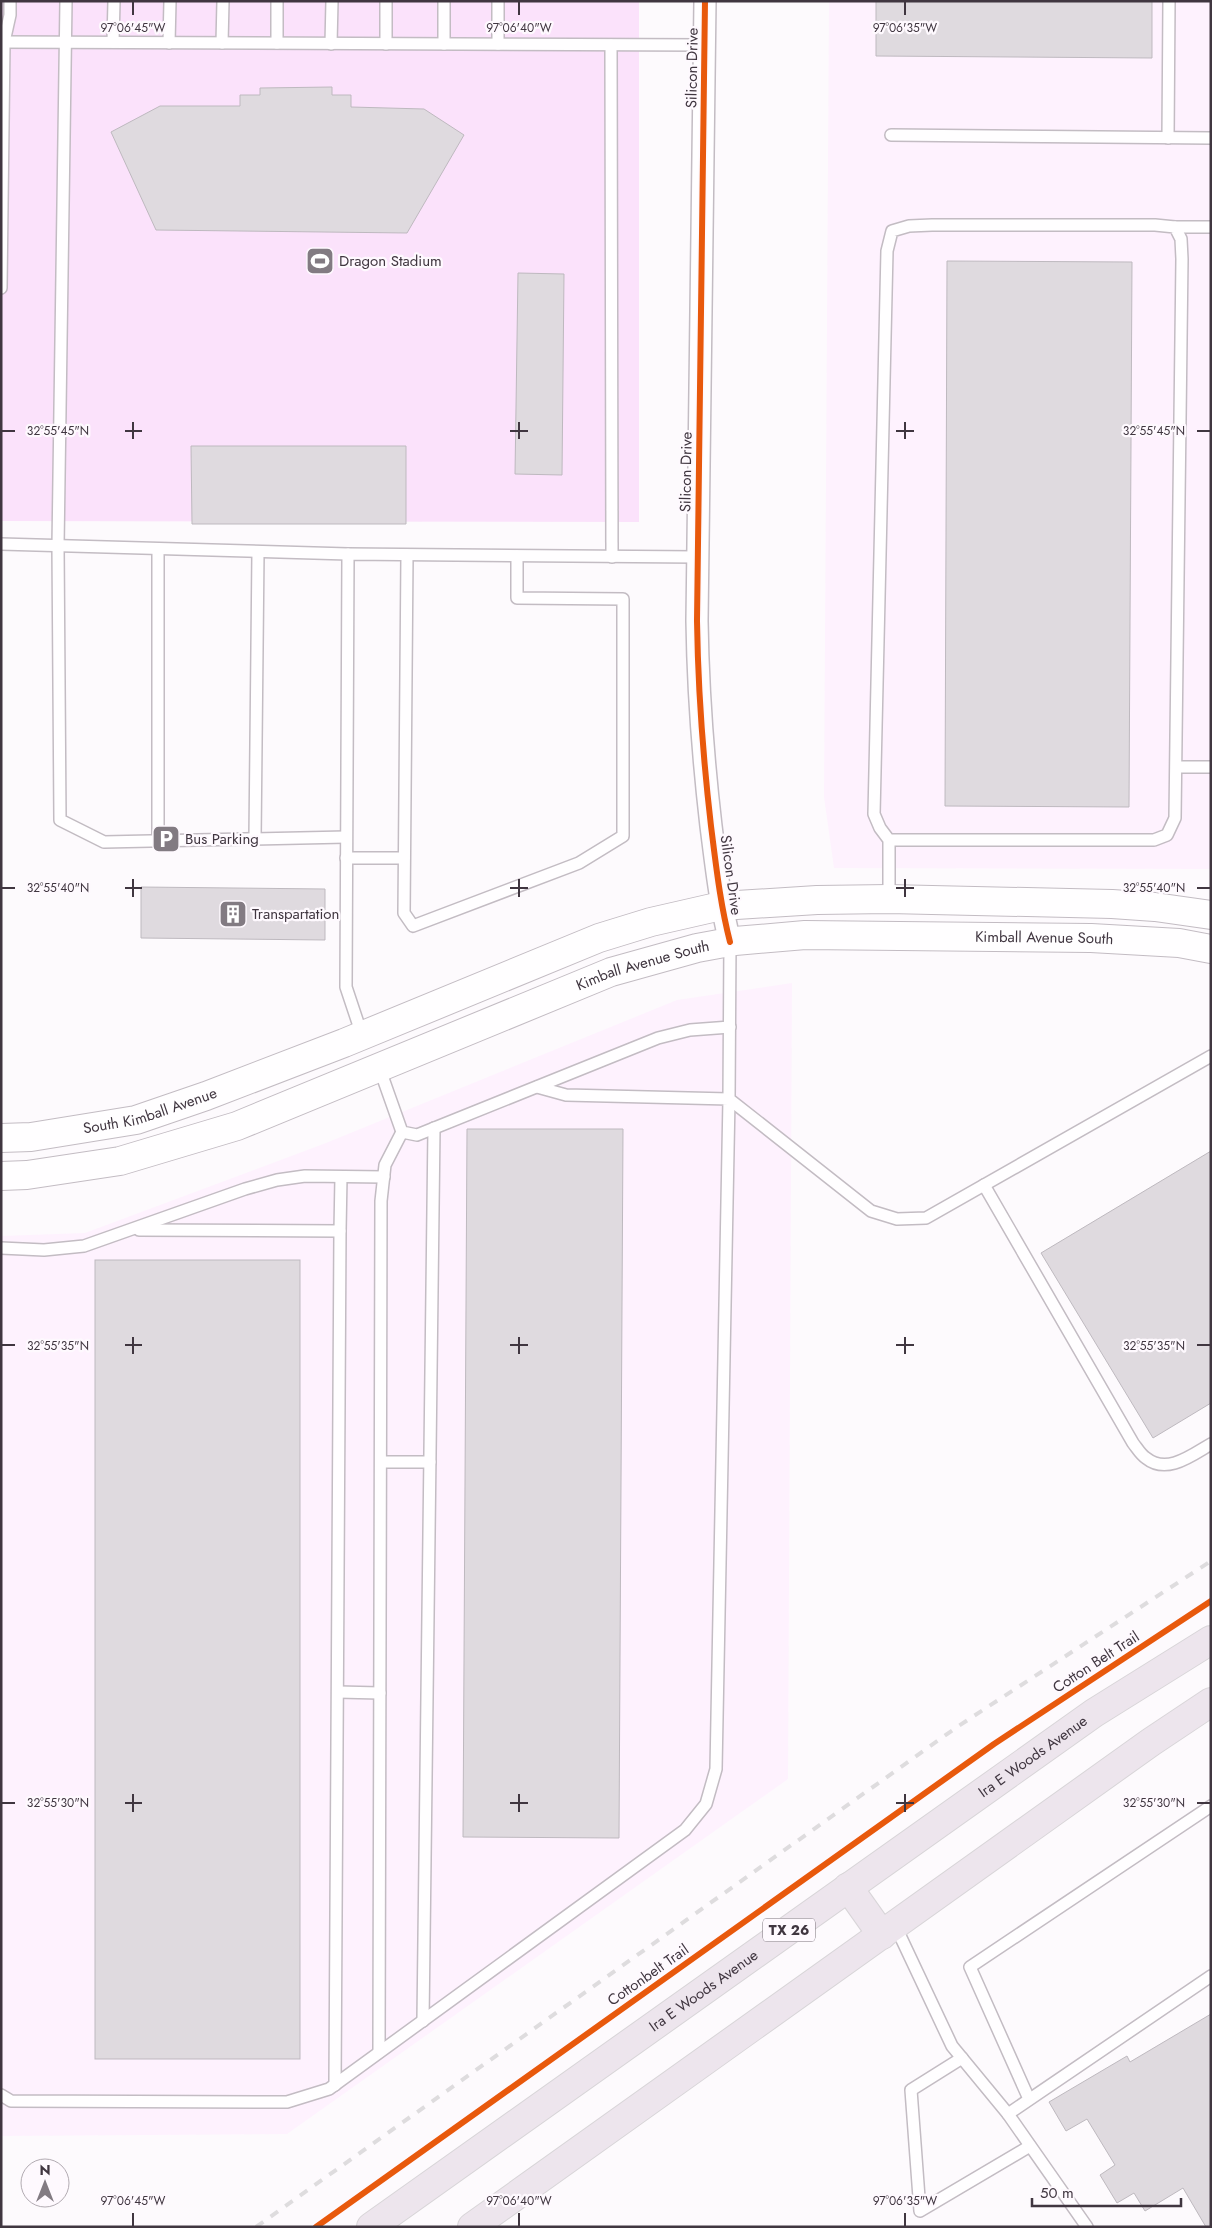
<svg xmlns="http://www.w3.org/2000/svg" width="1212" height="2228" viewBox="0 0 1212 2228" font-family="Jost,sans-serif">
<rect width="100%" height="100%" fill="#fdfafd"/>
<g fill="#fef2fe">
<polygon points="829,1 1211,1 1211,869 834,868 824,797"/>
<polygon points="792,983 788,1779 287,2134 1,2136 1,1236 85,1233 326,1143 677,1000"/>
</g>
<polygon fill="#fbe2fb" points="1,1 639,1 639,522 1,521"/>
<g fill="#dfdadf" stroke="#beb9bf">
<polygon points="876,1 1152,1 1152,58 876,56"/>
<polygon points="332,87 332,95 351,95 351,107 424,109 464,135 407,233 156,230 111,132 160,106 240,106 240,95 260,95 260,88"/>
<polygon points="947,261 1132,262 1129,807 945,806"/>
<polygon points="518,273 564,274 562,475 515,474"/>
<polygon points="191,446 406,446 406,524 192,524"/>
<polygon points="141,887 325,889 325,940 141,938"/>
<polygon points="467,1129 623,1129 619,1838 463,1837"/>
<polygon points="1211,1151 1211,1403 1153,1438 1041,1253"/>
<rect x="95" y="1260" width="205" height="799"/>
<polygon points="1211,2014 1211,2227 1206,2227 1183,2188 1145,2211 1134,2193 1117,2203 1100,2175 1115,2165 1087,2119 1066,2131 1049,2102 1127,2056 1130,2062"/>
</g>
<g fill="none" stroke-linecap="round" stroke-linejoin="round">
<defs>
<g id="service">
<polyline points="66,1 58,546 60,820 104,842 346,837"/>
<polyline points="498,1 498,44"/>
<polyline points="1,42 705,45"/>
<polyline points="113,42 114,1"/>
<polyline points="169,43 170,1"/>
<polyline points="222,43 223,1"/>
<polyline points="277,43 277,1"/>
<polyline points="331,44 332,1"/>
<polyline points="386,44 386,1"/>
<polyline points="444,44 444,1"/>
<polyline points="611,45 612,557"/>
<polyline points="891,135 1211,138"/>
<polyline points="1168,138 1169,1"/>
<polyline points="1175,227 1211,227"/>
<polyline points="1,288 4,42 10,15 10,1"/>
<polyline points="1,544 348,554"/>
<polyline points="158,549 158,841"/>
<polyline points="407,555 404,913 413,926 579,863 623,836 623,599 517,598 517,556"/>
<polyline points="1177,767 1211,767"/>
<polyline points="255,839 258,552"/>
<polyline points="346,858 404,858"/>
<polyline points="889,899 889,840 1154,840 1167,835 1175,818 1182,259 1181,239 1175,227 1155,225 932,225 909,226 892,231 887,251 874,814 880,828 889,840"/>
<polyline points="730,942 729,1099 871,1211 897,1219 926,1218 1211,1056"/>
<polyline points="362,1035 346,987 348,554 697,557"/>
<polyline points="379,1067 402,1132 417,1135 658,1038 690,1030 730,1027"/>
<path d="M984 1185 1133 1443C1137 1448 1141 1455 1146 1458 1167 1475 1192 1455 1211 1444"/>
<polyline points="139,1230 340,1231 341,1177"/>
<polyline points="1,1248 44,1250 84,1246 245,1189 277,1180 305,1176 384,1177"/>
<polyline points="381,1462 430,1462"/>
<polyline points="338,1692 380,1693"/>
<polyline points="895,1925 952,2046 1008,2114 1211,1976"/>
<polyline points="423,2021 434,1128"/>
<polyline points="379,2052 381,1201 385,1165 402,1132"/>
<polyline points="962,2058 911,2090 920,2211 1030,2146"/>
<polyline points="335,2085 340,1231"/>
<polyline points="1,2095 11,2101 287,2102 329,2089 685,1830 706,1804 716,1769 729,1099 566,1095 537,1087"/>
<polyline points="1029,2099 970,1967 1211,1806"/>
<polyline points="1008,2114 1087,2227"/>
</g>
<path id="minor" d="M705 1 697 621C698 690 703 757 711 826 716 865 720 903 730 942"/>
<g id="secondary">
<path id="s1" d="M1 1138 31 1137 136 1120 206 1096 344 1043 599 938 651 922 721 906 817 900 889 899 1112 904 1155 907 1211 915"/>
<path id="s2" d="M1 1176 27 1175 120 1161 237 1126 611 972 697 948 735 941 805 935 1091 938 1179 943 1211 949"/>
</g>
<g id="primary">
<polyline points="848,1887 882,1935"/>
<path id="s3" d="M371 2227 1094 1713 1211 1640"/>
<polyline points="472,2227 1151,1742 1211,1702"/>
</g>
</defs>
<use href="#service" stroke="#c3bcc3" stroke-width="14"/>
<use href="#minor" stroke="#c3bcc3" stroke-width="24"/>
<use href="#secondary" stroke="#c3bcc3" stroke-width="30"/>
<use href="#primary" stroke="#d8d5d8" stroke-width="30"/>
<use href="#service" stroke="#fffeff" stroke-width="11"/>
<use href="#minor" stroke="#fffeff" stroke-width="21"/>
<use href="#secondary" stroke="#fffeff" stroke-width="28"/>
<use href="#primary" stroke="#ede5ed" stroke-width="28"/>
<polyline stroke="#dedcde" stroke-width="4" stroke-dasharray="9 9" stroke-linecap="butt" points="256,2227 957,1727 1211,1561"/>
<defs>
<g id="cycleway">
<path d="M705 1 697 621C698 690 703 757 711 826 716 865 720 903 730 942"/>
<polyline points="316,2227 994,1744 1211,1601"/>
</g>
</defs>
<use href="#cycleway" stroke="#fef9fe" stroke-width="9"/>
<use href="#cycleway" stroke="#e8590c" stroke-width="6"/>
</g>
<path fill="none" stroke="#403640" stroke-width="2" d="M133 2V15M519 2V15M905 2V15M133 422V439M519 422V439M905 422V439M2 431H15M125 431H142M510 431H528M896 431H914M1197 431H1210M133 879V897M519 879V897M905 879V897M2 888H15M125 888H142M510 888H528M896 888H914M1197 888H1210M133 1337V1354M519 1337V1354M905 1337V1354M2 1345H15M125 1345H142M510 1345H528M896 1345H914M1197 1345H1210M133 1794V1812M519 1794V1812M905 1794V1812M2 1803H15M125 1803H142M510 1803H528M896 1803H914M1197 1803H1210M133 2213V2226M519 2213V2226M905 2213V2226"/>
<defs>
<symbol id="stadium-square" viewBox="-11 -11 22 22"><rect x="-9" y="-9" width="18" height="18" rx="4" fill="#827b82" stroke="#fef9fe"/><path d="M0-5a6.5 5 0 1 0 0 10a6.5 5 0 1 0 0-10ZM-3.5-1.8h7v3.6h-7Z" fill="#fff"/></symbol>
<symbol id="parking-square" viewBox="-11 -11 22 22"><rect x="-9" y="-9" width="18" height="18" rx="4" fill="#827b82" stroke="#fef9fe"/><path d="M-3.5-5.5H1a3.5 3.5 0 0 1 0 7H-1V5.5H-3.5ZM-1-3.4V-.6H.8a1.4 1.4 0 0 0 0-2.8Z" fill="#fff"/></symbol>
<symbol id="building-square" viewBox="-11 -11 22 22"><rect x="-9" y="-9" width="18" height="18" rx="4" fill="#827b82" stroke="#fef9fe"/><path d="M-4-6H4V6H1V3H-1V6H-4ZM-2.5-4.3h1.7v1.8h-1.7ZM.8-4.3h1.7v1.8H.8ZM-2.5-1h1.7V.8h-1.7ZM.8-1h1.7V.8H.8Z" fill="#fff"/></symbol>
</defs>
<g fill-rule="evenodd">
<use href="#stadium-square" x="304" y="245" width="32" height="32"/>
<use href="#parking-square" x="150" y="823" width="32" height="32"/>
<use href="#building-square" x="217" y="898" width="32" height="32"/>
</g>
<g text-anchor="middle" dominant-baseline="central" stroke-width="4.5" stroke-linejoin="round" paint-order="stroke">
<rect fill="#fef9fe" stroke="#797079" stroke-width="1" x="763" y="1918.5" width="52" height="23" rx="4"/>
<g font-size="14" font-weight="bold" fill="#403640">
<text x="789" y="1930">TX 26</text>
</g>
<g font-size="15" fill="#403640" stroke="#fef9fe">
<text transform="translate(692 68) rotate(-89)">Silicon Drive</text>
<text transform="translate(686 472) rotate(-89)">Silicon Drive</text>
<text transform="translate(731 875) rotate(82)">Silicon Drive</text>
<text stroke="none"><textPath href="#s2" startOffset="1084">Kimball Avenue South</textPath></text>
<text stroke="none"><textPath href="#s2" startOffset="679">Kimball Avenue South</textPath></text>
<text stroke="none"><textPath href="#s1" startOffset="152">South Kimball Avenue</textPath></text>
<text transform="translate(1096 1662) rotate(-33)">Cotton Belt Trail</text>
<text stroke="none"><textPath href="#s3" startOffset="812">Ira E Woods Avenue</textPath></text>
<text transform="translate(648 1975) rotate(-35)">Cottonbelt Trail</text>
<text stroke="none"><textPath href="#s3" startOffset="408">Ira E Woods Avenue</textPath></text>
</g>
<g font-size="15" fill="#403640" stroke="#fef9fe" text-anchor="start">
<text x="339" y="261">Dragon Stadium</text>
<text x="185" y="839">Bus Parking</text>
<text x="252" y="914">Transpartation</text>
</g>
</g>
<g font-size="12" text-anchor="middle" fill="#403640" stroke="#fef9fe" stroke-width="4.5" stroke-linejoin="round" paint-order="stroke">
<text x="133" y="32">97°06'45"W</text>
<text x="519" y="32">97°06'40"W</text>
<text x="905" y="32">97°06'35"W</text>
<text x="58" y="435">32°55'45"N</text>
<text x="1154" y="435">32°55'45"N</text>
<text x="58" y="892">32°55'40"N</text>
<text x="1154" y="892">32°55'40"N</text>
<text x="58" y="1350">32°55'35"N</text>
<text x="1154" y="1350">32°55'35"N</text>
<text x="58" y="1807">32°55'30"N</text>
<text x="1154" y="1807">32°55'30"N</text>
<text x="133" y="2205">97°06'45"W</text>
<text x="519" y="2205">97°06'40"W</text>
<text x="905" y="2205">97°06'35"W</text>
</g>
<rect width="1212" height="2228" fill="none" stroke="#403640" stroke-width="5"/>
<g transform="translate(45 2183)"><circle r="24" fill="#fef9fe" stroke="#b2abb2"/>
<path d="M0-4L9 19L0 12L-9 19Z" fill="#827b82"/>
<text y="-8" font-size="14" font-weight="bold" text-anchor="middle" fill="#403640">N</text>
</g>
<path d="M1032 2198v8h149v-8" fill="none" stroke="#403640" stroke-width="2.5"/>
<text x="1040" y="2198" font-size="15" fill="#403640" stroke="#fef9fe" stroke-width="4" paint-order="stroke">50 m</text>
</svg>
